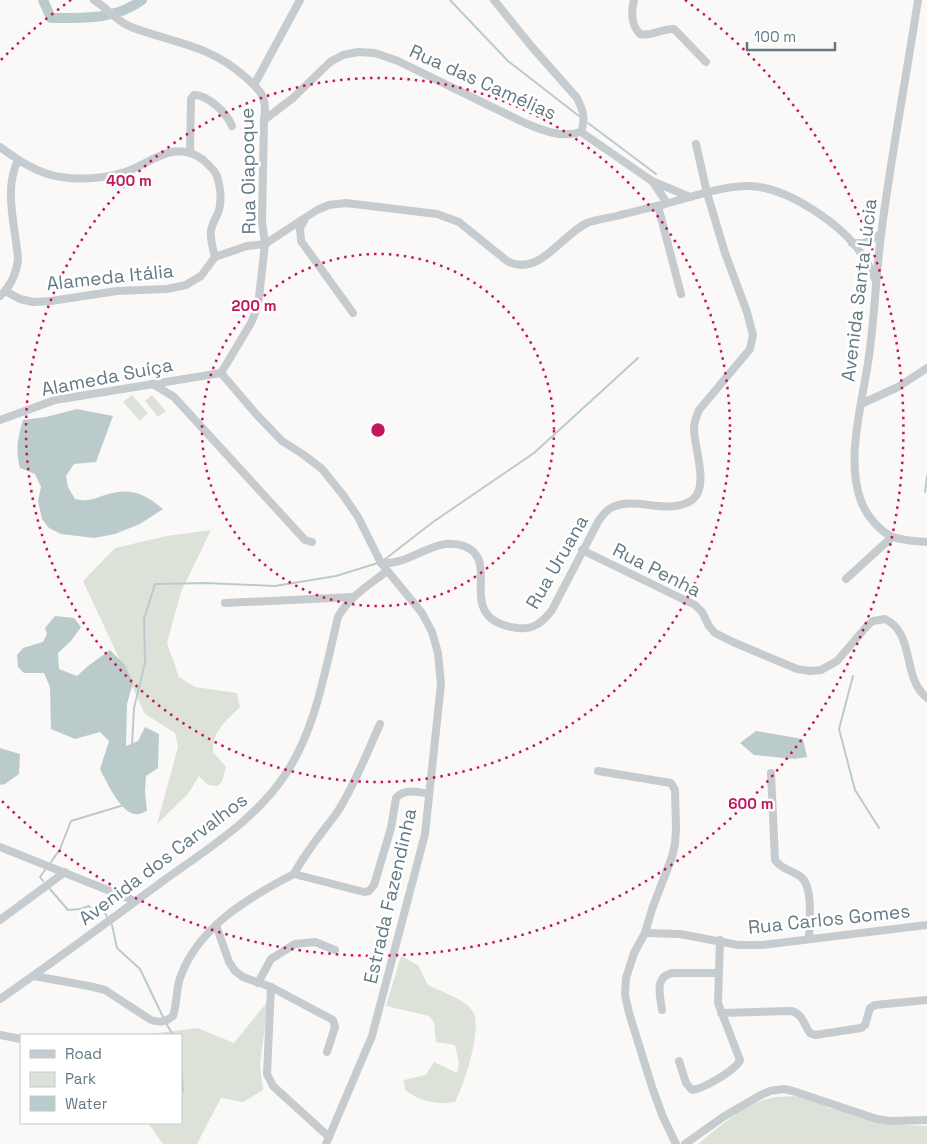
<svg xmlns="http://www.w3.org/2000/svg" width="927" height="1144" viewBox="0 0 927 1144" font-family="'Space Grotesk',sans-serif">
<rect width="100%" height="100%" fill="#faf9f8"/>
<g fill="#dde2d8">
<polygon points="132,395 148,413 140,421 123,402"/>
<polygon points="152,395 166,411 158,417 145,401"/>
<path d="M211 530 181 592 167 643 179 677 195 687 237 693 240 707C225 722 213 730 213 752L226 767 222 782 217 786 208 785 199 776 188 794 157 824 178 747 175 733 145 714 83 581 115 548 167 536Z"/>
<path d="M401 956 418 965 428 985C440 991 455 996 466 1004 469 1006 474 1013 475 1016 479 1038 465 1083 455 1102 436 1105 421 1102 405 1090L404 1080 426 1075 434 1062 457 1073 459 1063 455 1045 436 1042 434 1022 429 1016 386 1006Z"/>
<polygon points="268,1001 260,1065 263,1090 243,1102 221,1098 197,1144 163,1144 148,1123 181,1123 181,1035 151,1035 149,1034 198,1028 234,1043"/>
<path d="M794 1096 808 1099 829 1108 843 1111 886 1124 927 1126V1144H698C716 1129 748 1102 771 1098 778 1096 787 1097 794 1096Z"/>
</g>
<g fill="#bbcbcc">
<path d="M77 409 113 416 96 462 74 464 66 476 68 487 75 499C88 502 93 499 105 495 131 487 143 493 163 509L140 524 115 534 94 538 61 534 49 528 42 519 38 501 41 487 35 474 20 468C15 450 18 437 23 420L46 417Z"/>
<path d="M55 616 74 618 81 627 71 641 58 653 59 669 77 676 88 666 110 650 125 665 133 683 127 704 126 746 138 741 145 727 159 734 158 768 146 776 145 792 147 811C144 812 139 815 136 814 121 814 106 781 100 769L109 741 100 732 75 739 51 729 50 687 44 673H24L18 667 17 655 23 648 43 642 47 634 45 628Z"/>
<polygon points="756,731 803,739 807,757 794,759 754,755 740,743"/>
<polygon points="0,748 20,754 19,774 5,784 0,785"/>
</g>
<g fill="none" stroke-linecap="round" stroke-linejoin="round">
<g stroke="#bbcbcc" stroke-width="2">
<polyline points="450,0 508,61 579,116"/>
<polyline points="588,123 656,174"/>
<polyline points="925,492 927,476"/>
<polyline points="384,560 433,522 534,453 638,358"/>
<polyline points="853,676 839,729 855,790 879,828"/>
<polyline points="132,745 134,708 145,663 144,619 155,584 206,583 275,586 336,576 378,563"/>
<polyline points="51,862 60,849 71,821 124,805"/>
<polyline points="43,881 40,877 45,870"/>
<polyline points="50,889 68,910 80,909 89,906 94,912 104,911 107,917"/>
<polyline points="112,925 117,948 140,969 164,1019"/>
<polyline points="166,1023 173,1035"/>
<polyline points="181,1065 183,1091"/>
</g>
<path stroke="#bbcbcc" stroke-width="10" d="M43 0 51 18C83 18 115 20 142 0"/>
<g stroke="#c5cbce" stroke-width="8">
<path d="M94 0C107 8 116 21 131 27 173 43 207 44 243 75 260 90 268 96 264 120L262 221 265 244 258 306 251 323 221 373"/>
<path d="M634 0C631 12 631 25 640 34 652 37 662 28 674 29L706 62"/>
<path d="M918 0C906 79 891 156 881 235 876 273 875 311 870 348 865 395 844 456 861 501 866 515 880 532 893 537 904 541 916 541 927 542"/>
<polyline points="254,85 300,0"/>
<path d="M264 120 293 98 330 62 343 55 358 52 375 53 398 61 525 123C544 131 561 138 581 132 586 119 583 110 577 98L532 47 494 0"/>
<polyline points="581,132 652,181 667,203"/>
<path d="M0 147C18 160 38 174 61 177 81 180 105 178 125 172 152 163 173 139 202 159 208 164 214 169 217 176 220 186 222 199 219 210 217 217 212 223 211 231 210 239 213 249 215 257"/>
<path d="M190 152 191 99 194 95C208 95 227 113 232 126"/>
<polyline points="652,181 690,197"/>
<polyline points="658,206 681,294"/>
<polyline points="304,221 300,228 301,241 353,313"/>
<polyline points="852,243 865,243 881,234"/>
<path d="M5 291 20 299 33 302 51 301 117 291 167 289 186 285 201 276 215 257 247 246 265 244 317 210 329 205 346 203 437 214 459 222 507 261C539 278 561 235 587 223 598 219 610 218 620 215 634 212 647 208 661 205 689 198 717 187 746 186 785 185 842 224 863 256 868 263 872 271 875 279"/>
<path d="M0 296C11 286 16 275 18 260 16 227 3 191 18 160"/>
<polyline points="221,373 256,414 282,441 304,455 322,469 343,495 358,517 381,563 422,613 432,632 438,653 441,684 425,834 372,1036 326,1144"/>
<polyline points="153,384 174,397 305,540 312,542"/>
<polyline points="861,404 898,387 927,368"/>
<polyline points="0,420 55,400 221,373"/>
<path d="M582 550 695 605 702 612 709 626 715 633 733 642 797 669 810 671 821 670 837 661 867 626 873 621 885 619C916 634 901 677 927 698"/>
<path d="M381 563C411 566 435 535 464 546 504 561 451 619 517 628 533 630 542 623 552 610L599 520C603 515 607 509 613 507 635 496 669 516 692 500 710 487 694 448 694 429 694 422 696 417 699 410L750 349 753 335 747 312 725 253 707 193 696 144"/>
<polyline points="846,579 892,537"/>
<polyline points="225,603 353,597"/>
<polyline points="598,771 671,783 675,790 676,828 675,844 672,857 652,909 645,933 634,953 626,978 625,995 629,1013 653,1090 663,1117 676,1144"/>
<path d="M771 773 775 860C782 870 792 870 801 877 814 887 809 924 809 939"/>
<polyline points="0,847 135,901"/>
<path d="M294 874 364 892 369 891 374 885 391 828 396 798C404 788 419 792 429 794"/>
<path d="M294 874C306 851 323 832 338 811 355 784 367 753 380 724"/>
<polyline points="0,920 65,872"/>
<polyline points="216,925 229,962 235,971 243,977 271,987 333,1020 335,1027 327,1052"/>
<polyline points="645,933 680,934 738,945 762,945 927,925"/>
<path d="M34 976 89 986 105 990 151 1020C160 1023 166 1022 173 1016 177 1004 176 990 180 978 198 927 249 897 294 874"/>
<polyline points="258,983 271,959 295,944 315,942 335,950"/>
<polyline points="271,987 267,1074 273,1086 329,1137"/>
<path d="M0 999C55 961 109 921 163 881 206 850 255 820 285 775 316 729 325 670 338 617 349 597 369 585 387 571"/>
<path d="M662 1010C660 995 654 977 672 973H719"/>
<path d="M721 1013 791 1011C803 1014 804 1025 810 1033L815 1035 861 1028 865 1025 870 1008 875 1005 927 1000"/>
<polyline points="0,1035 21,1039"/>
<path d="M679 1061 686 1083 692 1090C703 1089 736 1070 740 1060L718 1003 720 940"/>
<polyline points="685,1144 723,1117 759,1096 770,1091 784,1089 796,1092 877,1119 890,1121 927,1120"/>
</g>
</g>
<g fill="none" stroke="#c2185b" stroke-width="2.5" stroke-dasharray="2.5 5">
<circle cx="378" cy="430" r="176"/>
<circle cx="378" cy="430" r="352"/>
<path d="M1 60A528 528 0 0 1 71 0M685 0A528 528 0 1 1 1 800"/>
</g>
<g text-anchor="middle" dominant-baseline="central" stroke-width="5" stroke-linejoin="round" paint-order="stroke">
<g font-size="19" fill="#637a84" stroke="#fff">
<text transform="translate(483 82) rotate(24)">Rua das Camélias</text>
<text transform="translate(248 171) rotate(-91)">Rua Oiapoque</text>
<text transform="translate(110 277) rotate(-6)">Alameda Itália</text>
<text transform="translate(859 290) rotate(-83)">Avenida Santa Lúcia</text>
<text transform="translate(107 377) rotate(-11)">Alameda Suíça</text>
<text transform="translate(557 562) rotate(-60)">Rua Uruana</text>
<text transform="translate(657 570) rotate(27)">Rua Penha</text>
<text transform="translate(163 859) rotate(-37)">Avenida dos Carvalhos</text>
<text transform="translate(390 896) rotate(-77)">Estrada Fazendinha</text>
<text transform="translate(829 919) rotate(-6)">Rua Carlos Gomes</text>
</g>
</g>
<circle cx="378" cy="430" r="8" fill="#c2185b" stroke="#fff" stroke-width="2.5"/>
<g font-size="15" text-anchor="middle" font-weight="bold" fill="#c2185b" stroke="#fff" stroke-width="5" stroke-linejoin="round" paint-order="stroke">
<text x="129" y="186">400 m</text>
<text x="254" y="311">200 m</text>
<text x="751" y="809">600 m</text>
</g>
<rect x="20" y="1034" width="162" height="90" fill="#ffffff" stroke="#c1cace"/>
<rect x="30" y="1050" width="25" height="8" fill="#c5cbce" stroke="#c1cace"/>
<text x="65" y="1059" font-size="15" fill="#637a84">Road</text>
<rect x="30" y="1072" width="25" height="15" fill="#dde2d8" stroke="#c1cace"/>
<text x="65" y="1084" font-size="15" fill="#637a84">Park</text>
<rect x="30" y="1096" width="25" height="15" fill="#bbcbcc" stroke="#c1cace"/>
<text x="65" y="1109" font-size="15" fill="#637a84">Water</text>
<path d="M747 42v8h88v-8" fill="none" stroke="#637a84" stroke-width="2.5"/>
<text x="754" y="42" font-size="15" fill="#637a84" stroke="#ffffff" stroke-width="4" paint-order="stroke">100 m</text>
</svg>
